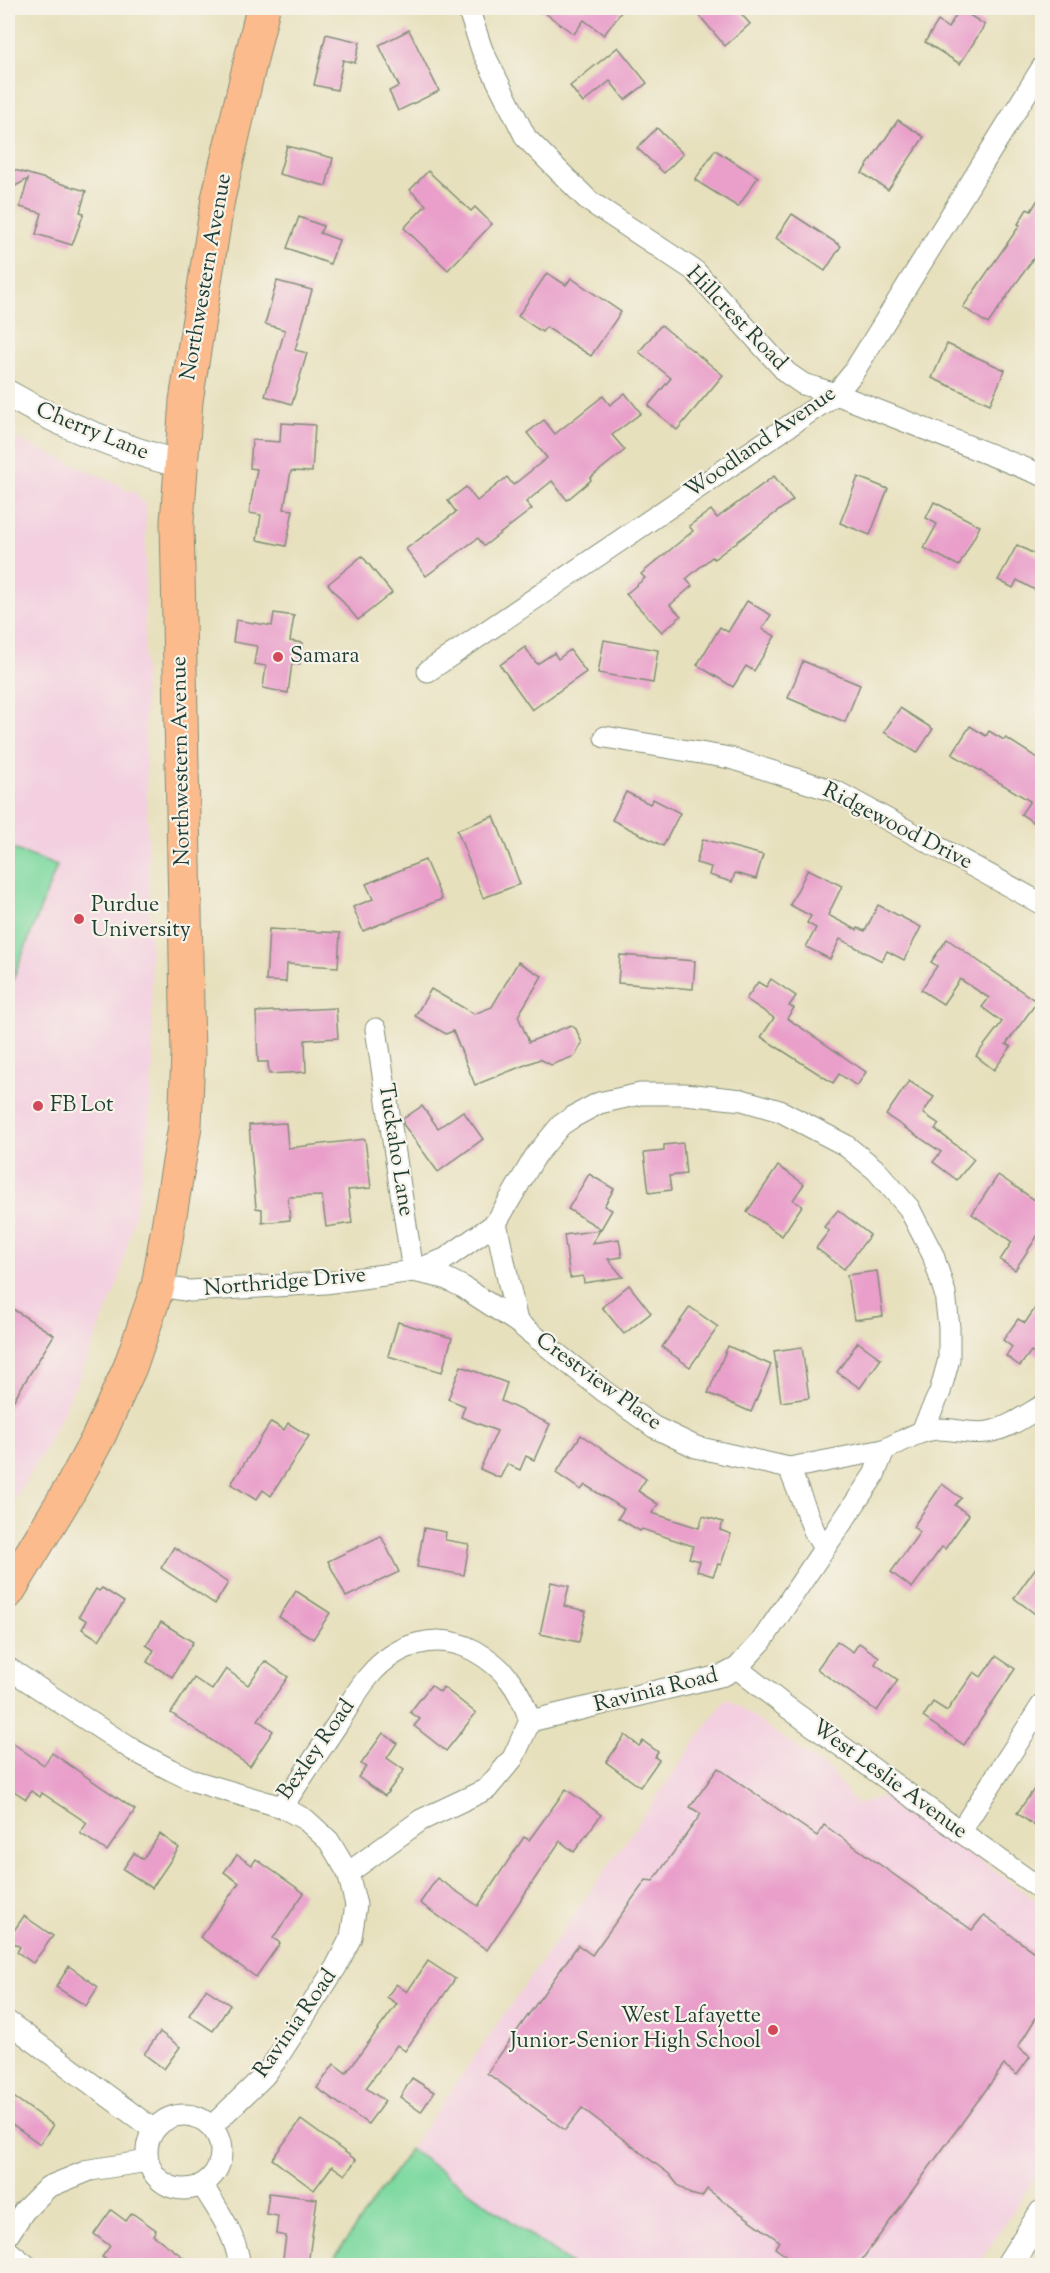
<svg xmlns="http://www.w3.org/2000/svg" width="1050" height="2273" viewBox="0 0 1050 2273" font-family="'Sorts Mill Goudy',serif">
<rect width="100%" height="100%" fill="#f7f3e8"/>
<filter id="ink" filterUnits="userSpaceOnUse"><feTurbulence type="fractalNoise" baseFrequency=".0167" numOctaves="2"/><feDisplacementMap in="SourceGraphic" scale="12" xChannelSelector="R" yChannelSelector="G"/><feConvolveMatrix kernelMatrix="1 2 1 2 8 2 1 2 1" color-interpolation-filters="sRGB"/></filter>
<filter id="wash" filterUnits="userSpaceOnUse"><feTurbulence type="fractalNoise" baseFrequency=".008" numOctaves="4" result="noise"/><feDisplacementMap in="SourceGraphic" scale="24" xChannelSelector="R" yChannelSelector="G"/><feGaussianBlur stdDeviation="1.35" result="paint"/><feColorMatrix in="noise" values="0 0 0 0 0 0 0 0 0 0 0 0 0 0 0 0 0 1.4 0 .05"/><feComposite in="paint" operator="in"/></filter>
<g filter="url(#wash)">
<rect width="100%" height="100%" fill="#e7e0bd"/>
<g fill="#f3cfe0">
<polygon points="8,435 122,486 127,491 134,491 146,507 144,682 153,1066 148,1135 137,1204 118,1283 85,1364 47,1446 8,1510"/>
<polygon points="726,1698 831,1772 857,1805 887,1795 1042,1905 1042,2166 978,2265 572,2265 410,2149"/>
</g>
<g fill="#7ed9a0" stroke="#4e8b6a" stroke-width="1.5">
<polygon points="8,847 57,866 8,992"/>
<polygon points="410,2149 572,2265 329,2265"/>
</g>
<g id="blocks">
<g fill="#e99fca">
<polygon points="538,8 624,8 604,35 584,20 574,34"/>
<polygon points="708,8 736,8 750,24 725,46 699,15"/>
<polygon points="960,9 985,25 960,64 925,42 938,21 948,28"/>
<polygon points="409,30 439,91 398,111 389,91 399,86 379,45"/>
<polygon points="326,34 360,42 355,63 343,60 337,90 314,85"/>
<polygon points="618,47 647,83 625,100 610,81 583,103 570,86"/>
<polygon points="898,120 924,137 888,190 862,173"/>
<polygon points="657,128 683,154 664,173 637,148"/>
<polygon points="287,146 333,158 326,186 279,174"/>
<polygon points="715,150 758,177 738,207 695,180"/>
<polygon points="8,168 86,191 80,212 84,213 72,245 36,234 42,213 20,207 28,179 8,190"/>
<polygon points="428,171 471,211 475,207 492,224 448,270 404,228 426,205 410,190"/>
<polygon points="1042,193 1042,246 988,324 963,307 1020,225 1018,224 1027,209 1031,211"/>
<polygon points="792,214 841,246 825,271 776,238"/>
<polygon points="299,217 323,226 320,233 339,240 330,264 287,248"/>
<polygon points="547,273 566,285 571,278 621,312 591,356 546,327 542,332 518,316"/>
<polygon points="277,281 312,290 295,350 307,353 292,404 265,396 285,330 265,324"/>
<polygon points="661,325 723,375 677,430 648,406 671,378 639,352"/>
<polygon points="947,344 1005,370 990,404 932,378"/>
<polygon points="625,393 641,413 612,435 625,450 590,478 591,480 567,500 552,481 526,502 532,509 484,546 478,538 426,576 406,549 456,512 448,501 466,487 477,501 507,477 513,485 547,458 527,433 544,420 555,434 603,396 610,405"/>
<polygon points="281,423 315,425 312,472 291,471 284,509 293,510 286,546 257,540 261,515 249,513 257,469 250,468 252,440 280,442"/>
<polygon points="774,476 793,500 714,559 712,557 686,579 692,586 670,605 681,616 662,632 626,594 645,578 641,574 693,531 689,526 711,510 717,518"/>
<polygon points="858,477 888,489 870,535 840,523"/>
<polygon points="934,502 980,526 959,566 924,548 937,524 926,518"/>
<polygon points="1017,545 1042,558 1042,594 1017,580 1013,588 998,580"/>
<polygon points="362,556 392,593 358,620 328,584"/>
<polygon points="747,601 771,615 762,629 775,636 754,671 746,666 733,687 697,665 720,627 728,632"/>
<polygon points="274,613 294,616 290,641 303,643 300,664 292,663 288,693 263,688 266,666 254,664 257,646 233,642 236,620 272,626"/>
<polygon points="604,640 658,650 653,683 598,673"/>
<polygon points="525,647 537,664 554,653 558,659 570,650 586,672 532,710 500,665"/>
<polygon points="803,661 860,685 845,722 788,698"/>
<polygon points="900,708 933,729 917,753 884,732"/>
<polygon points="970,726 986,736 989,731 1004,740 1006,738 1042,761 1042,828 1021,814 1030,801 952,754"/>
<polygon points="626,792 650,804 653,799 680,813 663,846 612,820"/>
<polygon points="494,816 520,884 483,898 457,830"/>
<polygon points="703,839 763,855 756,879 735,873 732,882 709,875 711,867 696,863"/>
<polygon points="425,860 442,899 363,931 353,907 373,899 366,884"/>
<polygon points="808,869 842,886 828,915 857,930 858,928 865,931 878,905 921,927 904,960 887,951 882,961 840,939 830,959 806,947 816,928 807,923 811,916 790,905"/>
<polygon points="269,929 340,933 338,967 287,964 286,982 266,981"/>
<polygon points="947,939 1037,1002 1006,1044 1011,1047 994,1070 976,1056 1002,1022 982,1007 989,998 960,979 943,1004 921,990 937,966 931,962"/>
<polygon points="620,955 695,961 693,989 618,983"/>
<polygon points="518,962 542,976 518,1016 529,1042 571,1025 576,1029 582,1043 575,1056 551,1065 540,1059 475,1085 453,1031 446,1034 415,1016 431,989 474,1014 492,1007"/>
<polygon points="771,979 796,996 789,1006 794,1008 787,1018 866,1072 857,1086 839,1074 833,1083 761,1037 774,1018 746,999 758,982 766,987"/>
<polygon points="336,1008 338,1038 305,1040 306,1072 269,1074 268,1062 258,1062 256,1012"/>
<polygon points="909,1081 934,1097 923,1113 939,1124 935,1129 974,1159 957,1180 933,1162 941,1152 886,1115"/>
<polygon points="422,1106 438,1128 463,1111 483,1139 438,1172 403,1124 403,1119"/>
<polygon points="286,1123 288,1148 365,1139 371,1188 348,1190 352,1223 326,1227 322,1196 288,1197 290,1220 262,1223 262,1209 256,1208 249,1125"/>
<polygon points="683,1143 686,1174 669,1176 671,1190 649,1193 644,1153 664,1151 664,1145"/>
<polygon points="778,1166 804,1184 793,1200 802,1206 782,1236 747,1212"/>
<polygon points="589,1174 614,1189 604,1206 612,1210 601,1229 568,1209"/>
<polygon points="998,1175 1042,1205 1042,1229 1015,1270 1000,1260 1012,1242 972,1214"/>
<polygon points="838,1210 870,1235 844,1269 816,1248 829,1231 824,1227"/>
<polygon points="600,1230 592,1243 619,1239 622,1257 608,1259 623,1277 584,1283 583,1276 570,1278 564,1235"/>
<polygon points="877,1271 883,1316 854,1320 847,1275"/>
<polygon points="629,1285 651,1313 624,1334 602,1307"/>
<polygon points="1042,1298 1042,1360 1031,1351 1020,1366 1006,1356 1012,1347 1003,1340 1018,1319 1025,1323"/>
<polygon points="8,1306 54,1335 8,1409"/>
<polygon points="690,1307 718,1327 690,1367 662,1347"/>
<polygon points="398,1322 452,1338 442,1372 388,1356"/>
<polygon points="858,1342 881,1359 860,1388 837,1372"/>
<polygon points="728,1346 771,1365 751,1412 708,1393"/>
<polygon points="802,1347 809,1398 781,1402 774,1351"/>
<polygon points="461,1366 507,1383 501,1401 550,1424 534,1460 526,1456 520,1470 507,1464 500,1478 480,1469 497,1431 461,1417 465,1406 448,1399"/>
<polygon points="271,1422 284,1430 288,1423 309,1436 271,1496 263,1490 256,1500 231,1484"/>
<polygon points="581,1435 646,1479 638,1491 658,1504 652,1513 699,1528 703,1516 723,1522 720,1530 731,1534 721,1565 718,1564 713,1576 697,1571 700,1561 689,1558 693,1546 642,1529 640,1531 618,1518 624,1509 585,1485 581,1490 556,1473"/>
<polygon points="942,1484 961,1498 955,1505 969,1515 945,1549 942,1547 912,1588 891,1572 920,1532 913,1527"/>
<polygon points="424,1528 446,1532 445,1540 469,1544 464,1575 417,1567"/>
<polygon points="381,1536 399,1572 346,1597 328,1561"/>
<polygon points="174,1547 228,1583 215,1604 161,1568"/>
<polygon points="1042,1559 1042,1619 1014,1598"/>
<polygon points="551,1582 569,1586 564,1606 586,1611 579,1642 540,1634"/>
<polygon points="102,1588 124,1602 99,1640 82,1629 87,1621 79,1616 96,1589 99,1591"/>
<polygon points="296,1591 330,1613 313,1639 279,1617"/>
<polygon points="161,1622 193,1642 172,1677 147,1662 154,1650 146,1645"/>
<polygon points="837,1641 853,1652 859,1643 879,1657 875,1664 898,1680 877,1711 817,1669"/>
<polygon points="996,1656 1015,1669 964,1745 923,1717 933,1702 947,1711 974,1672 981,1677"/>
<polygon points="265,1661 288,1677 258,1720 273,1731 250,1766 171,1713 194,1678 212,1690 226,1669 248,1685"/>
<polygon points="431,1685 440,1692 443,1687 476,1713 446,1751 414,1726 420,1719 410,1712"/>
<polygon points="383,1733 397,1743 387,1758 404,1770 385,1796 358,1777 366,1767 361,1764"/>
<polygon points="625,1735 639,1746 643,1741 658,1752 655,1757 659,1760 640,1787 606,1762"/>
<polygon points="8,1740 44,1765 52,1753 135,1810 107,1851 80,1833 87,1823 42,1793 40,1797 31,1791 26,1799 8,1787"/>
<polygon points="718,1768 817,1836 824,1825 972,1930 984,1915 1042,1958 1042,2008 1018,2047 1030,2057 1017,2075 1004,2065 858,2265 799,2265 775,2248 779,2241 707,2189 702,2197 690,2194 678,2185 669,2174 582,2108 565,2130 487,2073 578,1945 592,1955 646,1880 653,1881 701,1814 690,1807"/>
<polygon points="1042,1778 1042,1831 1017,1813"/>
<polygon points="566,1789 601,1815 574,1852 560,1841 487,1950 420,1903 437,1878 478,1906 524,1837 529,1840"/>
<polygon points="160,1834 179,1848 152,1888 123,1869 134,1853 143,1859"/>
<polygon points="237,1855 252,1865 256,1859 304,1893 273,1938 280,1943 256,1977 200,1937 239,1883 224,1872"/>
<polygon points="24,1916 53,1936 33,1963 17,1952 20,1947 8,1939"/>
<polygon points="428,1961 455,1979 405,2051 397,2045 366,2088 385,2101 368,2124 317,2088 334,2064 346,2073 397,2004 387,1997 396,1984 407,1992"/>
<polygon points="69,1966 98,1987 86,2006 56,1987"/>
<polygon points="206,1989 230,2005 213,2031 189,2015"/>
<polygon points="160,2032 180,2047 164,2069 144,2054"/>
<polygon points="412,2078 434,2092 421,2112 400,2097"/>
<polygon points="8,2093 53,2125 40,2144 8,2121"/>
<polygon points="301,2120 356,2160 345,2175 332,2166 314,2190 272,2159"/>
<polygon points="269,2193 317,2199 308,2265 282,2265 286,2236 276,2234 278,2216 266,2214"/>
<polygon points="111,2210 126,2221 132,2213 156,2230 153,2235 194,2265 115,2265 102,2257 110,2246 94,2234"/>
</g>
</g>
</g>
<g filter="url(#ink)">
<use href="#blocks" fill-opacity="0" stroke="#838e78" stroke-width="1.5"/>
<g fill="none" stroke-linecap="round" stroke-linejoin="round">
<defs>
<g id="minor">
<polyline points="468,8 482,50 526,138 589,201 695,271 787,373 803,384 836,394 1042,475"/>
<polyline points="428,671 836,394 853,373 1042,68"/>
<polyline points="605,737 730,758 837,792 1042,904"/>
<polyline points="376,1029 413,1271 445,1278 463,1287 517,1322"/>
<polyline points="496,1223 517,1322 605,1392 654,1427 696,1447 789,1468 884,1450"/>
<polyline points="158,1286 190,1291 325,1283 413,1271 445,1259 496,1223 536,1155 561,1125 573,1117 599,1103 640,1094 685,1094 742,1100 780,1111 845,1145 876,1170 909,1208 933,1255 945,1293 949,1327 949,1359 940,1392 922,1431"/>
<polyline points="789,1468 815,1533 824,1548"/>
<polyline points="8,1668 133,1750 171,1770 194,1781 282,1807 306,1820 329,1841 348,1873 356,1905 351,1937 336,1967 276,2060 264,2076 212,2126"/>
<polyline points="737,1668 784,1705 1042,1890"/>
<path d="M282 1807C300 1780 318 1753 336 1726 347 1710 356 1691 369 1676 396 1644 437 1630 475 1651 505 1668 520 1689 530 1721"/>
<polyline points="960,1832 1042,1705"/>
<path d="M348 1873 421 1820 487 1789 513 1758 530 1721 724 1675 737 1668 761 1642 874 1475 884 1450C901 1442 917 1431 936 1429 953 1428 970 1435 988 1432 1007 1429 1025 1416 1042 1406"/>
<polyline points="8,2022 154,2130"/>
<circle cx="184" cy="2152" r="37"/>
<path d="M202 2185C218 2210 236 2235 240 2266"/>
<polyline points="8,2235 24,2211 48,2187 90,2170 148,2161"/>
<polyline points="8,2251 27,2266"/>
</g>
<g id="tertiary">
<path d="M8 394C62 425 119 448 180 464"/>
<polyline points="1009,2266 1042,2214"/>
</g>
<polyline id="primary" points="8,1592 71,1488 98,1438 130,1367 158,1286 185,1126 188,1055 177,522 186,401 218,199 263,8"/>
</defs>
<use href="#minor" stroke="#838e78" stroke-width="23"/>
<use href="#tertiary" stroke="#838e78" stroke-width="29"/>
<use href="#primary" stroke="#838e78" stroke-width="35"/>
<use href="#minor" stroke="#fff" stroke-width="21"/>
<use href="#tertiary" stroke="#fff" stroke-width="27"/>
<use href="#primary" stroke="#fbbb8d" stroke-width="33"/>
</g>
</g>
<g fill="#d1495b" stroke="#f7f3e8" stroke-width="2">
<circle cx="278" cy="657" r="6"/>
<circle cx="79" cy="919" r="6"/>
<circle cx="38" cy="1106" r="6"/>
<circle cx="773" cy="2030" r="6"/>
</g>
<g text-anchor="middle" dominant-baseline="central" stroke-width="4.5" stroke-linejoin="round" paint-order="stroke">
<g font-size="22" fill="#1f3d34" stroke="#f7f3e8">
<text transform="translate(207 277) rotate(-80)">Northwestern Avenue</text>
<text transform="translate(736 319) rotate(46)">Hillcrest Road</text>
<text transform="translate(92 432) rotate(22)">Cherry Lane</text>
<text transform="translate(761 443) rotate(-35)">Woodland Avenue</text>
<text transform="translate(182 761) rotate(-91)">Northwestern Avenue</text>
<text transform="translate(897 827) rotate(27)">Ridgewood Drive</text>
<text transform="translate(395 1150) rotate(81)">Tuckaho Lane</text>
<text transform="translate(285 1283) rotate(-5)">Northridge Drive</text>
<text transform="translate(598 1382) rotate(36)">Crestview Place</text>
<text transform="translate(656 1691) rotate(-14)">Ravinia Road</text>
<text transform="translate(317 1750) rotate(-55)">Bexley Road</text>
<text transform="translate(889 1780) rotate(36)">West Leslie Avenue</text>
<text transform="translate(296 2024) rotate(-55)">Ravinia Road</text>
</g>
<g font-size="22" fill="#1f3d34" stroke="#f7f3e8" text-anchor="start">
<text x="290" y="657">Samara</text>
<text x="91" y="906">Purdue<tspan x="91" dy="25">University</tspan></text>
<text x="50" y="1106">FB Lot</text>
<text x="761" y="2017" text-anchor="end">West Lafayette<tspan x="761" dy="25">Junior-Senior High School</tspan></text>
</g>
</g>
<rect width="1050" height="2273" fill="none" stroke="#f7f3e8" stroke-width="30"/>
</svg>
